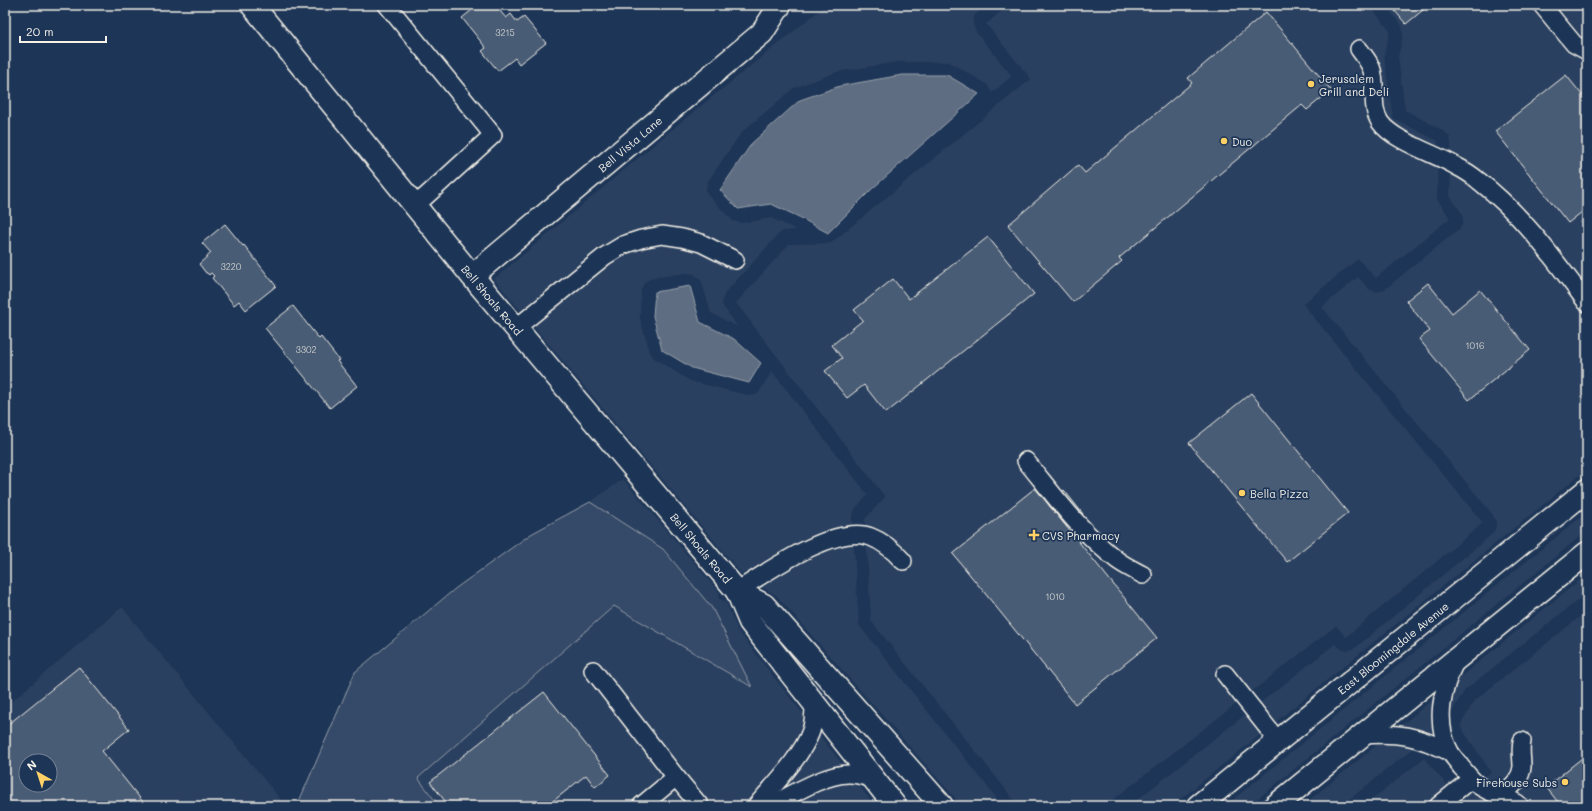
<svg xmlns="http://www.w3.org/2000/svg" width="1592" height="811" viewBox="0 0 1592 811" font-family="Mali,sans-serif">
<rect width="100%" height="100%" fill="#1d3557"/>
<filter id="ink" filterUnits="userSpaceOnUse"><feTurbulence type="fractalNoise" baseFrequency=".025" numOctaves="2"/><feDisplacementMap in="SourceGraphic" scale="8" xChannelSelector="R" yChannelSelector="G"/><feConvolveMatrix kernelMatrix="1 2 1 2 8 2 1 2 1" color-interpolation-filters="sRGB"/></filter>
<g filter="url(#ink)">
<g fill="#2a4060" fill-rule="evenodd">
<polygon points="826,5 987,5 974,16 973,24 976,32 1012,76 992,93 988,86 985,83 949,62 898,62 837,72 794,88 742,132 708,181 706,190 708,195 733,221 742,223 771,218 797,230 783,231 779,234 725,293 722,301 723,306 738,327 711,313 701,280 694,274 686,273 652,278 645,282 641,289 640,319 650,352 654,358 690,381 751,396 758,394 772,371 868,495 855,509 852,518 859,625 1003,806 962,806 776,595 749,580 746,572 741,573 494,279 681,122"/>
<polygon points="1009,5 1369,5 1390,31 1384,55 1393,118 1438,141 1437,199 1450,218 1376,278 1358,259 1303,304 1483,523 1346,637 1336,626 1105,806 1019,806 871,621 865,519 885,497 736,303 789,244 831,243 1031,79 986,24"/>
<polygon points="1385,5 1587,5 1587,469 1172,806 1129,806 1335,644 1343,650 1347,651 1355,648 1492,534 1496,527 1496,523 1493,515 1322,307 1358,277 1370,290 1378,292 1385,289 1459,229 1463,223 1463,215 1450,196 1451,143 1449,136 1442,130 1405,110 1398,57 1403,35 1402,26"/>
<polygon points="623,479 720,593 718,598 726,602 738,631 875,806 439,806 418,778 614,606 751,687 712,608 664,549 590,502"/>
<polygon points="1587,512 1587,531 1249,806 1225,806"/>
<polygon points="1587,574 1587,593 1465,690 1448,718 1449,733 1473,768 1459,780 1430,747 1415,747 1341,806 1302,806"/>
<path d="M122 607 286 806H5V707ZM26 761H50V785H26Z"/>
<polygon points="1587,611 1587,806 1364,806 1424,758 1458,798 1491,772 1460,726 1474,701"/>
</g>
<polygon fill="#354a67" stroke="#949ea8" points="590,502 663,549 712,608 752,687 614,606 418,778 439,806 297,806 355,672 456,588 531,534"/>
<g fill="#5e6d82" stroke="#9aa2ab">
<polygon points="902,75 947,75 979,94 872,189 828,233 797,216 771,204 738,209 720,190 752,143 800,100 840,86"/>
<polygon points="690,286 700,322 734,339 761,363 749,383 692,368 662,350 653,316 655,292"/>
</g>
<g fill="#485b74" stroke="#f4f1e8" fill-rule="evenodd">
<polygon points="478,5 495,5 506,18 511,14 517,22 524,17 546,43 519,64 515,58 498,71 482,51 486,48 462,18"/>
<polygon points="1390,5 1429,5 1406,24"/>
<polygon points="1266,12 1331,90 1307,110 1302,105 1119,258 1122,261 1073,302 1008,225 1078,165 1085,173 1192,83 1188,78"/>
<polygon points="1566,75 1587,101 1587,208 1568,223 1495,131"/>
<polygon points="1587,217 1587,230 1581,222"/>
<polygon points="225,224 243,246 244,245 276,286 246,310 239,301 234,305 212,278 214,276 211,273 209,275 207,273 206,273 199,264 211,253 202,243"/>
<polygon points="988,237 1034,294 886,413 864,385 847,398 825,371 842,358 832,345 863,320 854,310 893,279 909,299"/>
<polygon points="1428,283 1452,313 1480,290 1530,350 1469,400 1419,339 1430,331 1406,301"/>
<polygon points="293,306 319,339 321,337 339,360 337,361 357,386 330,408 265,328"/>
<polygon points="1251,393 1348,513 1287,562 1189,443"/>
<polygon points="1035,488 1157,638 1075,704 953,554"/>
<polygon points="1064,490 1083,514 1067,527 1048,504"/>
<path d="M79 667 129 729 102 751 143 802 139 806H5V727ZM26 761H50V785H26Z"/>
<polygon points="544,692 610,775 595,787 586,775 547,806 449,806 430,782"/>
<polygon points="1587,754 1587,806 1561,806 1546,787"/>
</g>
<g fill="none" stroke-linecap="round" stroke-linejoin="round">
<defs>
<g id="service">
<polyline points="387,5 493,135 415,206"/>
<polyline points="1542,5 1574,44 1587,51"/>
<path d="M1359 49C1365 57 1372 65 1373 75 1376 91 1371 108 1380 122 1393 141 1436 154 1456 166 1464 170 1472 175 1479 181 1523 215 1554 259 1587 303"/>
<polyline points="516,328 605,256 623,245 641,239 662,235 682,238 701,243 735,260"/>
<path d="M1026 461C1054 495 1081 533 1117 560 1125 566 1134 570 1143 575"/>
<path d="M737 591C767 572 836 523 871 537 884 542 894 551 903 561"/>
<path d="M1456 660C1442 688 1434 723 1450 752 1453 757 1458 762 1461 767 1467 773 1471 780 1478 785 1489 793 1504 797 1517 803L1520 806"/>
<polyline points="593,670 676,777"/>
<polyline points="1225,674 1278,741"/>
<path d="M1362 735C1399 732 1417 736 1450 752"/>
<path d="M1501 796C1510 788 1521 780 1522 767 1522 758 1520 750 1522 741"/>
<polyline points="641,806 676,777 700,806"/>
<path d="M756 806C774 785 802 756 811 731 814 722 814 713 814 703"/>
<path d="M770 806C791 795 826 773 850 774 858 774 866 777 874 779"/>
<polyline points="1438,806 1471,779"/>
</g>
<polyline id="minor" points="472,276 762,33 780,5"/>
<g id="secondary">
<polyline points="252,5 472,276 737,591 750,622 895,806"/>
<polyline points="737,591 764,605 942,806"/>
<polyline points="1198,806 1587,490"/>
<polyline points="1275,806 1587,553"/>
</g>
</defs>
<use href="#service" stroke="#f4f1e8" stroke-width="20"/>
<use href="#minor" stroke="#f4f1e8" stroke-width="25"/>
<use href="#secondary" stroke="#f4f1e8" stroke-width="25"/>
<use href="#service" stroke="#1d3557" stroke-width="17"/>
<use href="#minor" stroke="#1d3557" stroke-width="22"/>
<use href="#secondary" stroke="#1d3557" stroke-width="22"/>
</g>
</g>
<g fill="#ffd166" stroke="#1d3557" stroke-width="1.5">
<circle cx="1311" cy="84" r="4"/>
<circle cx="1224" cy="141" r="4"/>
<circle cx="1242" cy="493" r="4"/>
<path d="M1032 529h4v4h4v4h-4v4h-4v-4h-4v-4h4z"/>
<circle cx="1565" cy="782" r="4"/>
</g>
<g text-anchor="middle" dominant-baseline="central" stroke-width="3.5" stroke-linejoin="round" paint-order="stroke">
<g font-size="9" fill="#c9cccb">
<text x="505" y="32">3215</text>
<text x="231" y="266">3220</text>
<text x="1475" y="345">1016</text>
<text x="306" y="349">3302</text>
<text x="1055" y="596">1010</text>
</g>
<g font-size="11" fill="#f4f1e8" stroke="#1d3557" text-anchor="start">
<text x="1319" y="78">Jerusalem<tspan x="1319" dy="13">Grill and Deli</tspan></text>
<text x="1232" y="141">Duo</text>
<text x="1250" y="493">Bella Pizza</text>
<text x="1042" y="535">CVS Pharmacy</text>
<text x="1557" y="782" text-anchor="end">Firehouse Subs</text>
</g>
<g font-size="11" fill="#f4f1e8" stroke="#1d3557">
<text transform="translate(630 144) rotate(-40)">Bell Vista Lane</text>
<text transform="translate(492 300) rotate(50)">Bell Shoals Road</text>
<text transform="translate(701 548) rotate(50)">Bell Shoals Road</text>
<text transform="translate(1393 648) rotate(-39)">East Bloomingdale Avenue</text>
</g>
</g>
<rect width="1592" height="811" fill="none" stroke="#1d3557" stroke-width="20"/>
<rect x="10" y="10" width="1572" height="791" fill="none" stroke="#f4f1e8" stroke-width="1.5" filter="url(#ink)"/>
<g transform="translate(38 773) rotate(321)"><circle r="19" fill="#1d3557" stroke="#738091"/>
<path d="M0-3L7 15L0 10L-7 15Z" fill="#ffd166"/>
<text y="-6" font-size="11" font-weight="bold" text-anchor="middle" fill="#f4f1e8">N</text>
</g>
<path d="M20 36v6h86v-6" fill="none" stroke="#f4f1e8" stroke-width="2"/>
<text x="26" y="36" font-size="12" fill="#f4f1e8" stroke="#1d3557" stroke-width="3" paint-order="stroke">20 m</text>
</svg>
